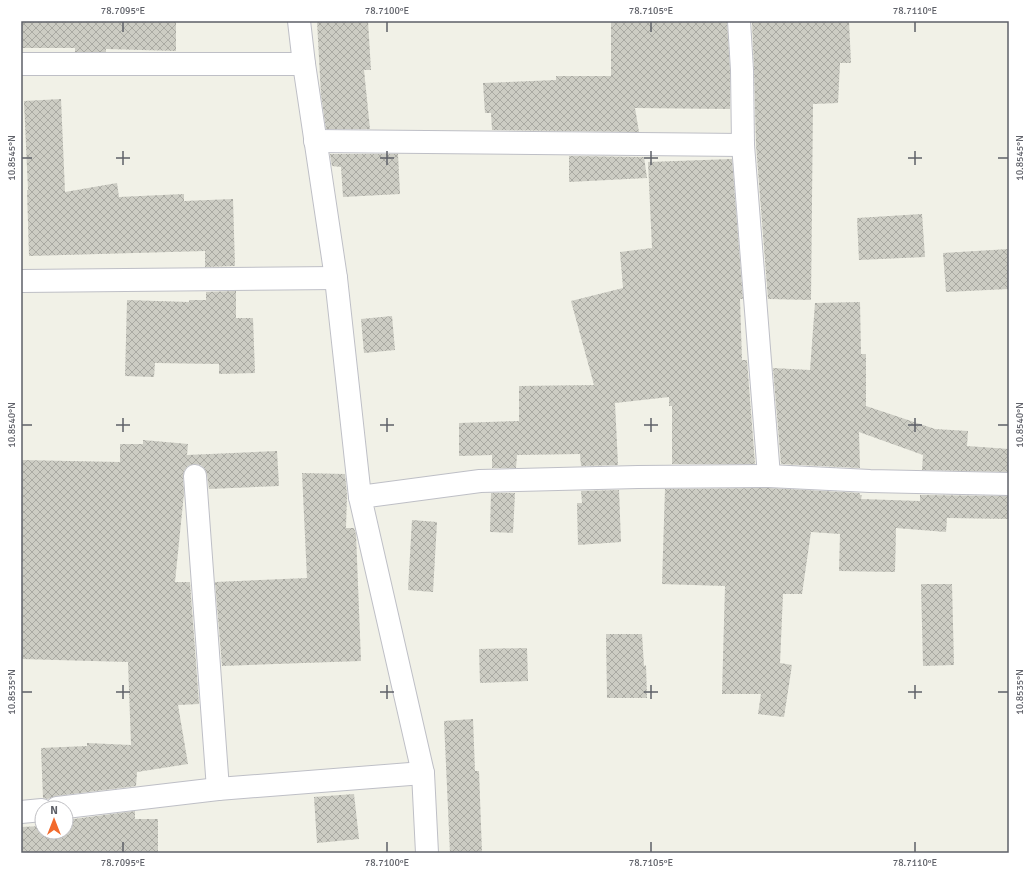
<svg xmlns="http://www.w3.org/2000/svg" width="1030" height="874" viewBox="0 0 1030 874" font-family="Signika,sans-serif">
<defs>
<pattern id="building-cross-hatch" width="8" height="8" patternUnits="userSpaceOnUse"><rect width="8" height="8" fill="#ccccc3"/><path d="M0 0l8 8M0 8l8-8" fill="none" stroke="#a9a9a2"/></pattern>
</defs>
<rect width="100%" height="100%" fill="#f1f1e7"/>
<g fill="url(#building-cross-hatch)">
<polygon points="21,21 176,21 176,51 106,49 106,52 75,52 75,48 21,48"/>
<polygon points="317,21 368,21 371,70 364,70 370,129 326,129 321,95"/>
<polygon points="611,21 727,21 730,70 730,109 635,108 639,132 492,130 491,113 485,113 483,83 556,80 556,76 611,76"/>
<polygon points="752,21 849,21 851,63 840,63 838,103 813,104 811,300 768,299 756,145 754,70"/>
<polygon points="61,99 65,192 117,183 119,197 184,194 184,201 233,199 235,266 205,267 205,251 29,256 27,190 28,190 24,101"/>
<polygon points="330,154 398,154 400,194 343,197 341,167 332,166"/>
<polygon points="569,156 644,157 647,178 569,182"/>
<polygon points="732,159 743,299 740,299 742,360 747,360 755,464 672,464 672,406 669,406 669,397 615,403 618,465 581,466 580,454 517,455 516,468 492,468 492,455 459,456 459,423 519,421 519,386 594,385 571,301 623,288 620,252 652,248 648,162"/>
<polygon points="922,214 925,257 859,260 857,218"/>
<polygon points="1009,249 1009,289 946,292 943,253"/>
<polygon points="236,291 236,318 253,318 255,373 219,374 219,364 155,363 154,377 125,376 127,300 189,302 189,300 206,300 206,292"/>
<polygon points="860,302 861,354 866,354 866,406 935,429 968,431 967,446 1009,449 1009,472 922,470 923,455 859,432 860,468 781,464 773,368 810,370 815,303"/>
<polygon points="392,316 395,350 364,353 361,319"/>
<polygon points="143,440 188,444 187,455 277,451 279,486 209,489 207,475 205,469 201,465 194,464 188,466 184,471 183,477 184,493 175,582 190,582 199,704 178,705 188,764 137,772 136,786 56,796 50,798 48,799 43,798 41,748 87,746 87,743 131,745 128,662 21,659 21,613 23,562 21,562 21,460 120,462 120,444 143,444"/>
<polygon points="302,473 345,474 347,495 346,528 354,528 356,534 361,661 222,666 215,582 307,578"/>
<polygon points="769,488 860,493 860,495 862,495 861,499 920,501 920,495 1009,496 1009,519 947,518 946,532 896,528 895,572 839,571 840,534 811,532 802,594 783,594 780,663 792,665 784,717 758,714 761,694 722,694 725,586 662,584 665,489"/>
<polygon points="619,490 621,542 578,545 577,503 582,503 581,491"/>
<polygon points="491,493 515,493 513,533 490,532"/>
<polygon points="412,520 437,522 433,592 408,590"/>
<polygon points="921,584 952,584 954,665 923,666"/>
<polygon points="606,634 642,634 644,666 646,665 647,698 607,698"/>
<polygon points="527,648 528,681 480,683 479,649"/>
<polygon points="473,719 475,771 479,771 482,853 450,853 444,721"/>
<polygon points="354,794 359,839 317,843 314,797"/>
<polygon points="135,811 135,819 158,819 158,853 21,853 21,827 42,826 42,832 66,832 66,820"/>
</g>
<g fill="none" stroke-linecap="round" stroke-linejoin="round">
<defs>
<g id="minor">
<polyline points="299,21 304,64 336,278 360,497"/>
<polyline points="739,21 742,70 743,145 769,476"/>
<polyline points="21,64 304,64"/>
<polyline points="315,141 743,145"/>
<polyline points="21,281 336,278"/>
<polyline points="195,476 218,789"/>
<polyline points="57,808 218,789 423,773"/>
<polyline points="21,812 42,810"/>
<polyline points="427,853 423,773 360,497 480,481 638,477 769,476 870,481 1009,484"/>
</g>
</defs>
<use href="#minor" stroke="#bebfc6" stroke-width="24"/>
<use href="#minor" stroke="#fff" stroke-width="22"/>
</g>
<path fill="none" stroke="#5e6068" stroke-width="1.5" d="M123 22V32M387 22V32M651 22V32M915 22V32M123 151V165M387 151V165M651 151V165M915 151V165M22 158H32M116 158H130M380 158H394M644 158H658M908 158H922M998 158H1008M123 418V432M387 418V432M651 418V432M915 418V432M22 425H32M116 425H130M380 425H394M644 425H658M908 425H922M998 425H1008M123 685V699M387 685V699M651 685V699M915 685V699M22 692H32M116 692H130M380 692H394M644 692H658M908 692H922M998 692H1008M123 842V852M387 842V852M651 842V852M915 842V852"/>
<rect width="1030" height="874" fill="none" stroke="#ffffff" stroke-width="44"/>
<g transform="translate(54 820)"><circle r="19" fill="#ffffff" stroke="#bfbfc3"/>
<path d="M0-3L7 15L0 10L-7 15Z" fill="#f26a2c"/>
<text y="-6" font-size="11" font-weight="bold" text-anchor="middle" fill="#5e6068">N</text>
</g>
<rect x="22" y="22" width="986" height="830" fill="none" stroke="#5e6068" stroke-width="1.5"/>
<g font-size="10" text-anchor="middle" fill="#5e6068">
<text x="123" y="14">78.7095°E</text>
<text x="387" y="14">78.7100°E</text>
<text x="651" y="14">78.7105°E</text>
<text x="915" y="14">78.7110°E</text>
<text transform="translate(11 158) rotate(-90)" y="4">10.8545°N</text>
<text transform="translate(1019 158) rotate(-90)" y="4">10.8545°N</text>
<text transform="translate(11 425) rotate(-90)" y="4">10.8540°N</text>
<text transform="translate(1019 425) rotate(-90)" y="4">10.8540°N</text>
<text transform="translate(11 692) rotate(-90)" y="4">10.8535°N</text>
<text transform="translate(1019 692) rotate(-90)" y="4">10.8535°N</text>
<text x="123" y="866">78.7095°E</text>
<text x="387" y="866">78.7100°E</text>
<text x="651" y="866">78.7105°E</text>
<text x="915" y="866">78.7110°E</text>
</g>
</svg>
